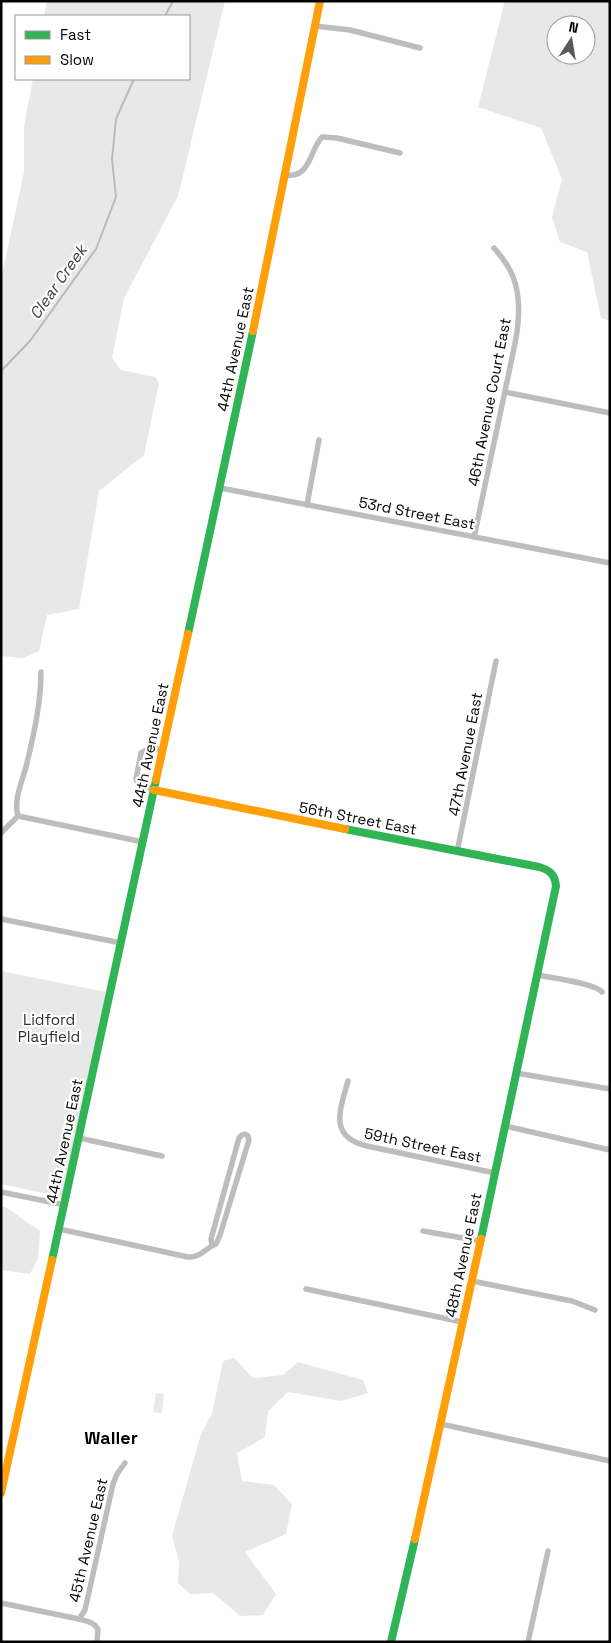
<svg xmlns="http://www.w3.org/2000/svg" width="611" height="1643" viewBox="0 0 611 1643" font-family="'Space Grotesk',sans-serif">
<rect width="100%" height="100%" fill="#fff"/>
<g fill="#e8e8e8" fill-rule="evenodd">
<polygon points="47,1 225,1 178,196 124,298 112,358 121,370 155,377 159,383 144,455 99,491 79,609 47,615 39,651 23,658 1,656 1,280 24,172 24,126 33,79 189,79 189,16 44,16"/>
<path d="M505 1H610V321L601 318 587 252 560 242 552 217 562 179 541 128 478 107ZM556 25H586V55H556Z"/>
<polygon points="1,971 106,992 62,1197 1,1184"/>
<polygon points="1,1206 7,1208 40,1231 38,1258 30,1274 1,1270"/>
<polygon points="234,1358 253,1378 283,1375 298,1362 363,1380 368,1393 341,1401 288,1392 268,1411 265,1437 237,1453 242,1481 274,1485 292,1504 286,1534 245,1552 276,1594 263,1615 240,1616 213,1593 190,1594 178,1583 179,1562 172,1536 201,1434 212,1414 223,1361"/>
<polygon points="156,1393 164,1394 162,1413 153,1412"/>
</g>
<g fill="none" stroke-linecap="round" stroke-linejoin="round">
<g stroke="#bababa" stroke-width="2">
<polyline points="165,16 173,1"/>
<polyline points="1,371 30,341 96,249 116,197 112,159 116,119 134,79"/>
</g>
<g stroke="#bdbdbd" stroke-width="5.5">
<polyline points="315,26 350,30 420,48"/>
<path d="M284 175C311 179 309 151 322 137L337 138 400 153"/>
<polyline points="505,392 610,413"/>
<polyline points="220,488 610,563"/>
<polyline points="307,505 319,440"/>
<path d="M474 537C485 484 497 430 508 377 513 351 521 325 518 298 516 277 508 264 494 248"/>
<polyline points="154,790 137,782 136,779 141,753 150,748 163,750"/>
<path d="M18 816C13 799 23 780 27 763 34 733 41 703 41 672"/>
<polyline points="18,816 143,842"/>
<polyline points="1,833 18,816"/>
<polyline points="457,852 496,661"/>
<polyline points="1,919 121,943"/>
<path d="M538 975C551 978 595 983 602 992"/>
<polyline points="516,1073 610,1089"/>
<path d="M348 1081C340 1110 328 1137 367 1146L495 1173"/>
<polyline points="505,1126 610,1150"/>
<polyline points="79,1138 162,1156"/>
<polyline points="1,1192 65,1205"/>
<path d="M59 1229 188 1257C201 1258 205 1248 216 1244L220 1235 249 1140 248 1136 245 1134 242 1135 239 1138 211 1239 212 1245"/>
<polyline points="423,1231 480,1241"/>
<polyline points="472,1281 572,1301 595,1310"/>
<polyline points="306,1289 462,1322"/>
<polyline points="441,1424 610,1461"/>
<path d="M1 1603 79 1619C86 1621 94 1622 98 1629L97 1642"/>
<polyline points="79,1619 85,1610 113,1484 117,1474 125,1463"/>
<polyline points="528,1642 548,1551"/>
</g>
<g stroke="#30b455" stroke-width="8">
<polyline points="188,634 253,331"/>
<path d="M345 829 539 867C550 870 555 875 556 886L481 1239"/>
<polyline points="52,1260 156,780"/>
<polyline points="391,1642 415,1539"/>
</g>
<g stroke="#ff9f0a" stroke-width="8">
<polyline points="253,331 320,1"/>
<polyline points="156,780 188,634"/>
<polyline points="154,790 345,829"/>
<polyline points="1,1493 52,1260"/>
<polyline points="415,1539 481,1239"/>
</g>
</g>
<g text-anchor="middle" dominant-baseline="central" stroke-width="4.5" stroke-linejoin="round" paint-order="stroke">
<g font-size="15" fill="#000" stroke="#fff">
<text transform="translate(235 349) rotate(-78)">44th Avenue East</text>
<text transform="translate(489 402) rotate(-79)">46th Avenue Court East</text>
<text transform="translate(417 513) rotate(11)">53rd Street East</text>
<text transform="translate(150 745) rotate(-78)">44th Avenue East</text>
<text transform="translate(465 754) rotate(-79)">47th Avenue East</text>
<text transform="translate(358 818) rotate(11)">56th Street East</text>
<text transform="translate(64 1141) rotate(-78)">44th Avenue East</text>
<text transform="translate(423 1145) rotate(12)">59th Street East</text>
<text transform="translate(463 1255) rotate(-78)">48th Avenue East</text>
<text transform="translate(88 1540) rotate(-77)">45th Avenue East</text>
</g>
<g font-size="15" fill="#2d2d2d" stroke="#fff">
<text x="49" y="1019">Lidford<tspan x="49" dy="17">Playfield</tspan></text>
</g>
<g font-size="16" font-style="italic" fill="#3e3e3e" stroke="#fff">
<text transform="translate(58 282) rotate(-55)">Clear Creek</text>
</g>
<g font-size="18" font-weight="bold" fill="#000" stroke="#fff">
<text x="111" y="1437">Waller</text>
</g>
</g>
<rect width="611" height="1643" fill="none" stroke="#000000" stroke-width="5"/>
<rect x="15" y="15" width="175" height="65" fill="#ffffff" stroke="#999999"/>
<rect x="25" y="31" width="25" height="8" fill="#30b455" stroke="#999999"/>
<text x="60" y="40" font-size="15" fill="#000000">Fast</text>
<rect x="25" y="56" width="25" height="8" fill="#ff9f0a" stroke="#999999"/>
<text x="60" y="65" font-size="15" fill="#000000">Slow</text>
<g transform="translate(571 40) rotate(12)"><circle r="24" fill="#ffffff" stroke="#999999"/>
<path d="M0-4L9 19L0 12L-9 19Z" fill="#595959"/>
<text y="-8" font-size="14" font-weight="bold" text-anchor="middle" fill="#000000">N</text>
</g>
</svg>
